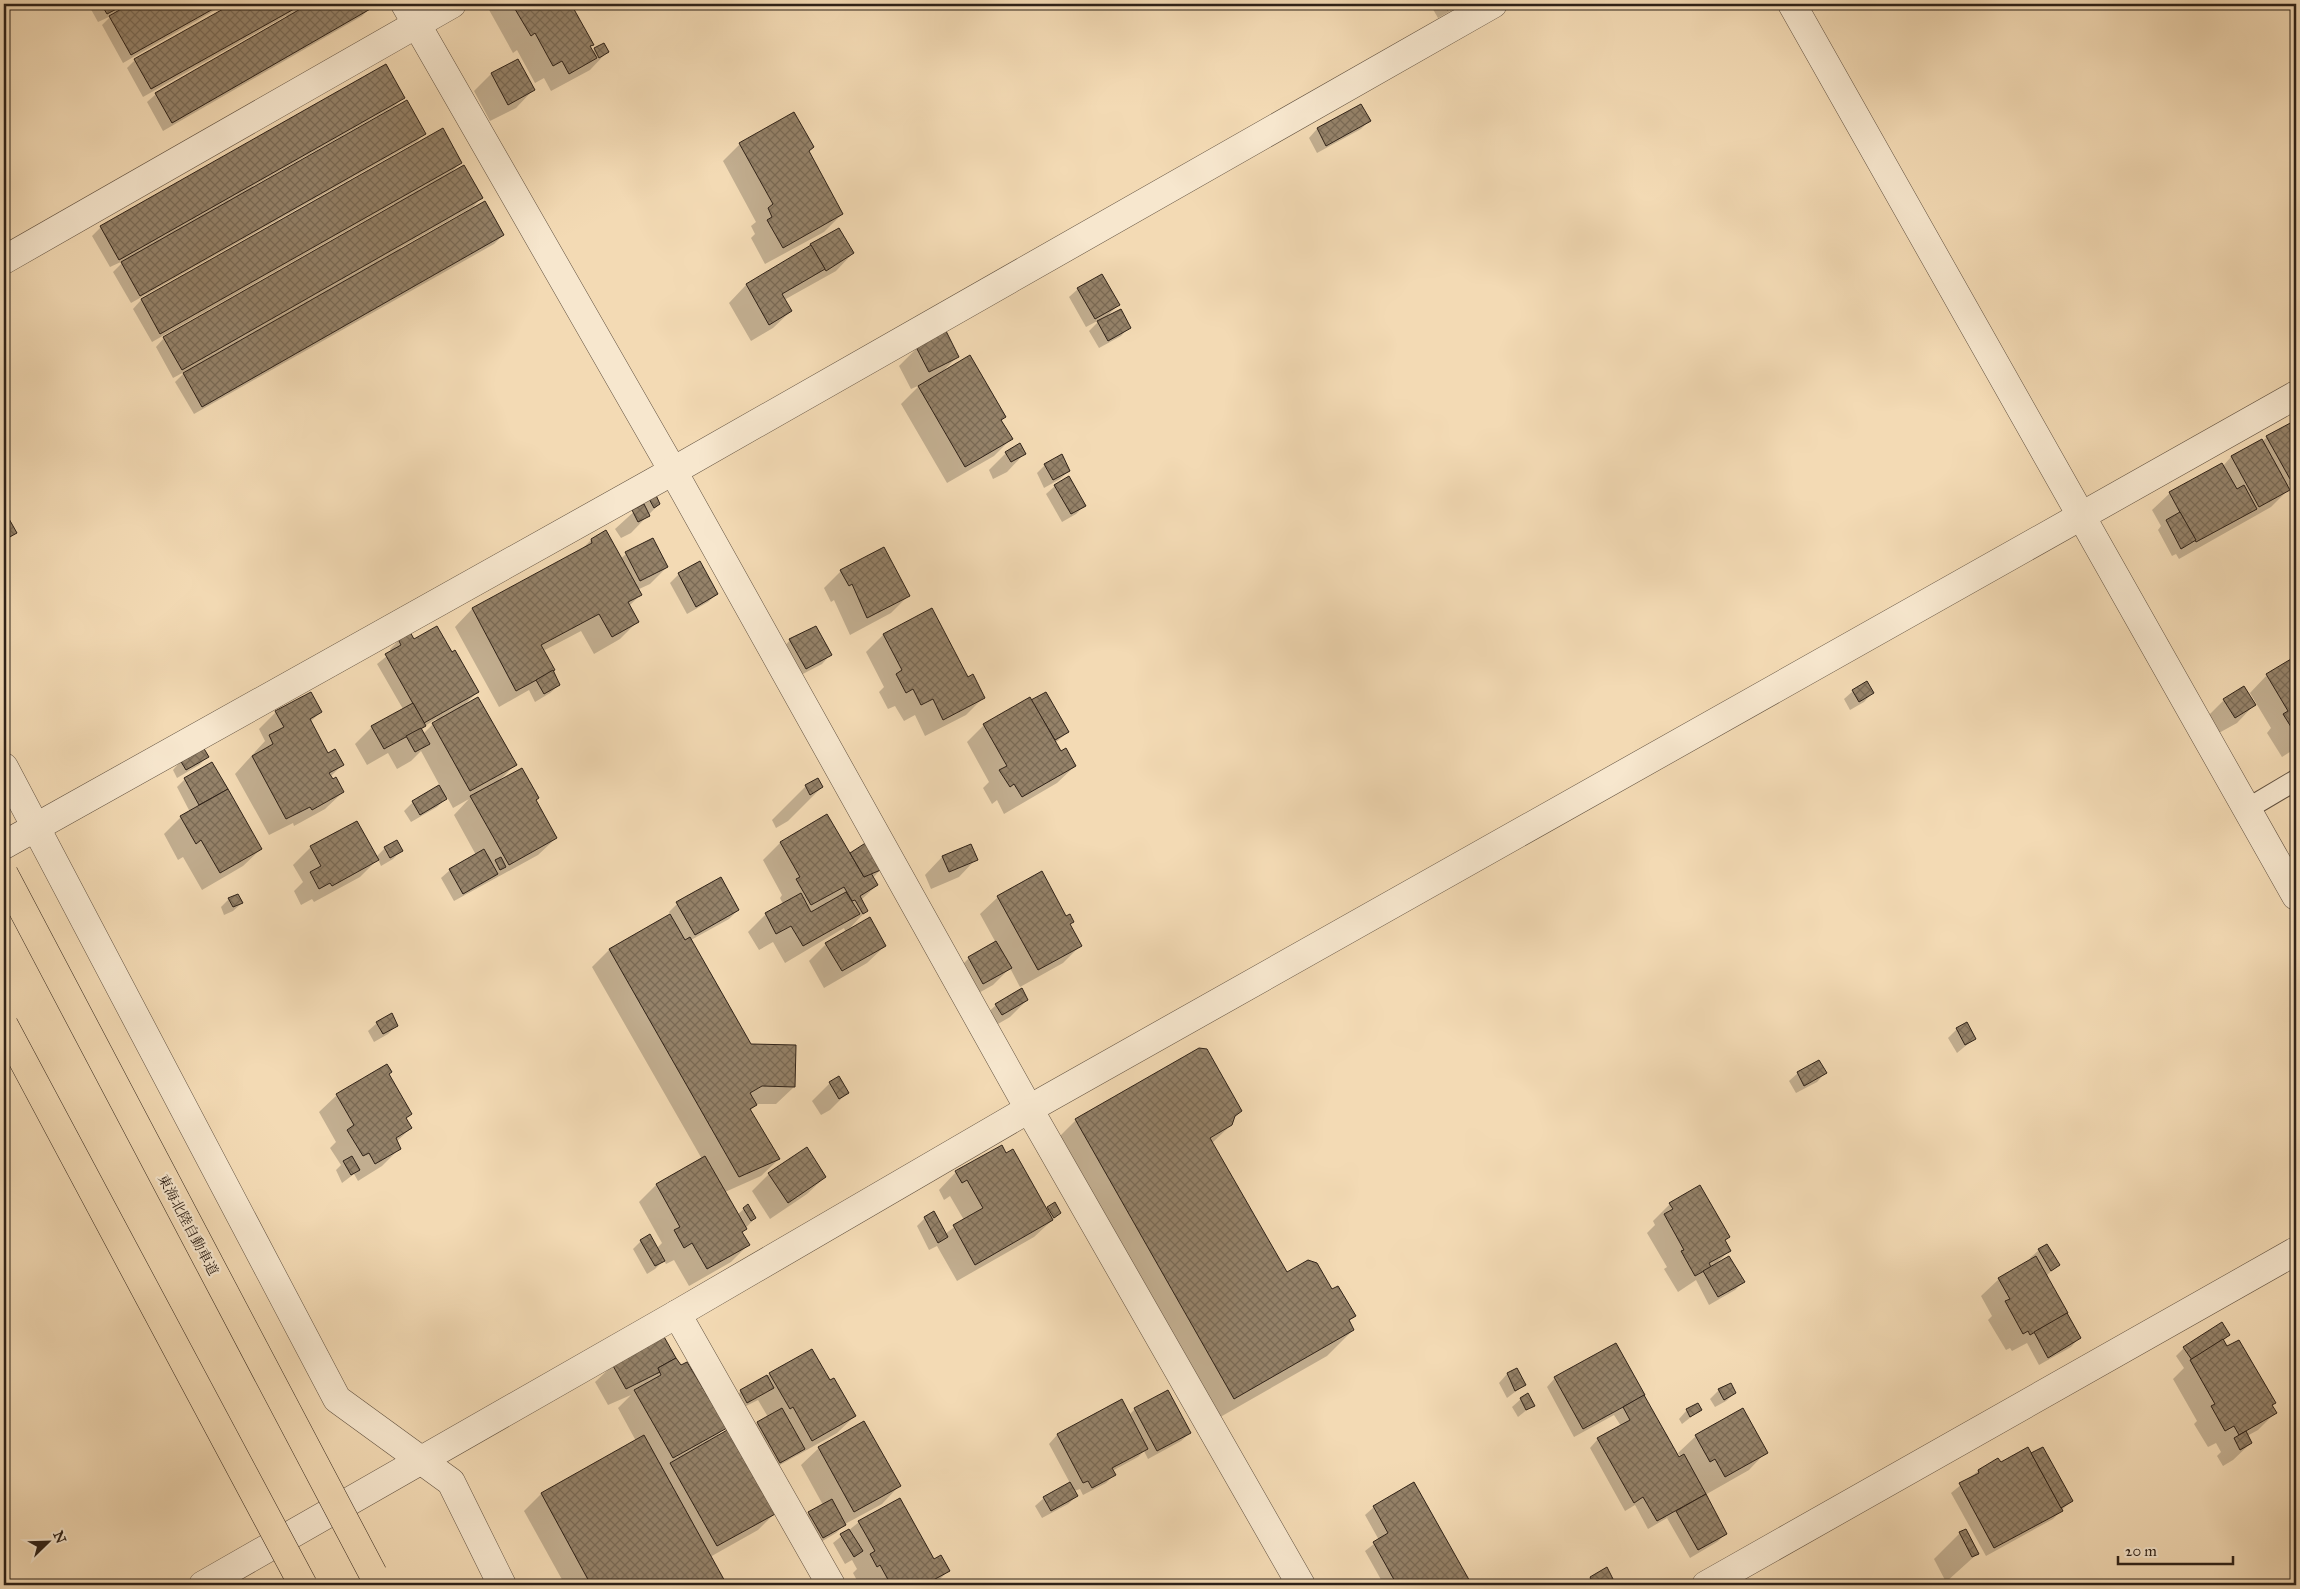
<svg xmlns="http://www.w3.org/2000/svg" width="2300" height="1589" viewBox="0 0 2300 1589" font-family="'IM FELL Great Primer','Noto Serif JP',serif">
<defs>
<pattern id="building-cross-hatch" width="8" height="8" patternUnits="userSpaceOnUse" patternTransform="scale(1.25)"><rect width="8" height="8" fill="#958269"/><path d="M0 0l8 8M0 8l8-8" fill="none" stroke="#7a6a55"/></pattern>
</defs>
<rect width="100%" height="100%" fill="#f3dab4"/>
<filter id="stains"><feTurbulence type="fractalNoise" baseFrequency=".004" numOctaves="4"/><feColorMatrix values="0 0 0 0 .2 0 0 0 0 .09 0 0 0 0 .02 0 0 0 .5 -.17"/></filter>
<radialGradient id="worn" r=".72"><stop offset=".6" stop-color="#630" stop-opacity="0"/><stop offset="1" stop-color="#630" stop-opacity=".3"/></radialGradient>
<g fill="#0003" fill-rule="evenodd">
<polygon points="88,4 226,4 123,63 102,25 111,16 98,22"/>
<polygon points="234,4 368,4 370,8 362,16 163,131 147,102 156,94 287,18 286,16 143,97 127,68 135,60"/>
<polygon points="492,4 570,4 592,44 589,47 592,52 595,49 607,52 590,70 551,91 544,78 535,83 517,50 513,53 488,8"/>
<polygon points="1430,4 1463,4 1438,18"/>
<polygon points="517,60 533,90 516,108 490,121 474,91 491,74"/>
<polygon points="403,97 395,106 253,186 254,188 425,134 416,142 131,303 113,272 125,260 110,267 92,236 101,227"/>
<polygon points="1361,105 1369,121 1361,129 1317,153 1309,138 1317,129"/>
<polygon points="442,130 461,163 448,175 481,198 473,207 400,248 402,250 503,235 494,244 194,414 175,382 186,371 173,378 156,347 164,338 395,206 394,204 152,342 133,309 141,300"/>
<polygon points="740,144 808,152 842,214 824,232 765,264 751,238 755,234 751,226 756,222 723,161"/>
<polygon points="839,229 853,253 836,271 784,300 791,311 773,328 751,341 729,303 746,285"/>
<polygon points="1078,289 1118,305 1106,317 1129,327 1121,336 1099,348 1089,331 1101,319 1086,327 1069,297"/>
<polygon points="946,333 958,356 943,371 1004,417 1001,421 1011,439 994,456 947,483 901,404 920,385 911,389 899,366 917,348"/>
<polygon points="2296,421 2296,482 2286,487 2288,490 2271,507 2179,559 2176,554 2172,556 2158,530 2161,526 2152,510 2170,493 2223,466 2231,457 2261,441 2262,442 2267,437"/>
<polygon points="1006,453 1024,454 1007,472 993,479 989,470"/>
<polygon points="1045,465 1069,471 1060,479 1044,488 1037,473"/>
<polygon points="1055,486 1084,506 1076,514 1062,522 1046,494"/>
<polygon points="649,498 659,504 631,533 621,538 615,529"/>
<polygon points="4,512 15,533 4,544"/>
<polygon points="591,540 620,559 626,554 652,540 667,567 650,584 637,590 640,595 629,606 637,622 620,639 594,654 581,631 543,651 559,685 550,693 535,702 529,690 499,707 455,627 472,609 581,550"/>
<polygon points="841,571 908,596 891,613 850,635 834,600 831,602 824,588"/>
<polygon points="679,574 717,594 708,602 687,614 670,583"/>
<polygon points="883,635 968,679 984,697 966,715 925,736 915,715 904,721 895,706 888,709 879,692 884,687 866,652"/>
<path d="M399 640 414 641 452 654 478 692 465 704 516 764 499 781 535 800 556 838 538 855 454 901 441 878 450 870 476 855 454 815 469 799 453 808 447 797 437 807 411 822 404 811 413 802 440 786 421 751 411 761 397 769 388 753 367 765 355 744 372 727 403 709 377 664 392 652 390 649ZM436 719 437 720 423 734 420 729Z"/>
<polygon points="790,640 830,655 822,664 797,677 782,649"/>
<polygon points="2296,658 2296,748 2282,757 2267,733 2271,728 2250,693 2267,675"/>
<polygon points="1853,691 1872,693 1864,702 1850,710 1844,699"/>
<polygon points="2224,700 2254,705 2237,723 2217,734 2207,717"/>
<polygon points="1031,701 1068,732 1055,743 1060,753 1075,766 1057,783 1004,814 997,800 992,804 983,788 989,782 967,742 984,725"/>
<polygon points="276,712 321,712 310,722 328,754 342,765 330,777 343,792 325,809 294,826 293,823 269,835 235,774 265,741 259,729"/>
<polygon points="207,757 199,765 177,778 173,770 181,761"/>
<polygon points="212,764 261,849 243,866 202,890 183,857 178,860 164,834 181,817 190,812 177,787 185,779"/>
<polygon points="817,780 822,787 788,821 776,828 772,820 806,786"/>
<polygon points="827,816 850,854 867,844 881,869 873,878 877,885 861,900 867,910 847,931 885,946 867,963 824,988 809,961 826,944 846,932 844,928 785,963 773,942 759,950 748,932 766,914 783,904 780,898 782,895 763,860 780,843"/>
<polygon points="357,822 376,857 385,848 401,851 393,859 381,866 378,859 360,877 314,902 312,899 301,905 294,891 303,882 293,865 311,847"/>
<polygon points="970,845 976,859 959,877 931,889 925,875 942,857"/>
<polygon points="998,897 1069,925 1080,946 1063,963 1020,987 1010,968 993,985 966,1000 951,976 969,958 996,943 980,914"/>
<polygon points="229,899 242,903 233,911 224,915 221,907"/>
<polygon points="677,904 738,910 729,919 691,940 750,1045 794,1087 776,1104 757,1104 750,1111 779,1159 761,1176 725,1192 737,1215 744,1209 755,1218 741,1233 748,1245 731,1262 689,1286 674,1260 666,1264 664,1260 655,1269 647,1274 633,1249 641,1241 657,1248 662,1243 639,1202 656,1185 702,1159 592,967 609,950 671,915 669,912"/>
<polygon points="1022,990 1027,1000 1010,1017 984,1032 978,1022 996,1005"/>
<polygon points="377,1023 397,1025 388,1034 374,1042 368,1031"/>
<polygon points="1957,1029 1975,1038 1957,1053 1948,1038"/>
<polygon points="1798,1073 1825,1073 1817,1082 1796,1093 1789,1081"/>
<polygon points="388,1074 411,1114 405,1119 411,1128 396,1142 400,1148 382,1166 358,1181 354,1174 342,1183 336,1170 341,1165 330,1148 336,1142 319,1112 337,1095"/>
<polygon points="839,1078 847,1093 830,1110 821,1115 812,1101 830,1083"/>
<polygon points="1241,1111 1233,1119 1231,1125 1212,1143 1286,1274 1332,1291 1354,1316 1348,1322 1353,1330 1327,1356 1208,1424 1050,1146 1076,1120"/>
<polygon points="956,1172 1045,1210 1048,1208 1060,1213 1034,1237 957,1281 937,1246 929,1250 917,1226 925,1218 945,1234 964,1220 950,1196 944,1200 939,1190"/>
<polygon points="769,1174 825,1177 807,1194 770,1219 752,1191"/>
<polygon points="1670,1204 1729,1237 1724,1241 1729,1251 1715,1265 1743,1282 1735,1290 1709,1305 1696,1280 1678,1292 1664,1269 1667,1267 1647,1233 1655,1225 1653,1221"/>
<polygon points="2039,1250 2058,1265 2046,1276 2079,1338 2071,1347 2039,1365 2027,1343 2012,1351 2010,1348 2006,1350 1988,1320 1992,1316 1981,1296 1999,1279 2032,1260 2030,1258"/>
<polygon points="2229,1334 2223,1341 2226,1348 2275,1403 2271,1406 2275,1413 2258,1430 2247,1436 2251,1443 2233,1460 2223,1466 2217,1456 2221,1452 2216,1443 2208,1447 2194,1424 2197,1421 2173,1379 2184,1368 2176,1356 2184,1348"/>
<polygon points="1615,1345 1678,1459 1681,1457 1678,1453 1696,1436 1766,1452 1749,1470 1705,1495 1726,1534 1717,1542 1690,1558 1667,1518 1648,1529 1635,1505 1625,1511 1590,1448 1598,1439 1621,1426 1614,1415 1574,1437 1547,1387 1555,1378"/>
<polygon points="613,1365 680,1367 725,1428 715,1437 775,1513 758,1530 710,1557 725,1585 565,1585 524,1511 541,1494 636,1441 618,1408 631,1395 608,1405 595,1382"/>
<polygon points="1516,1370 1524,1385 1507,1398 1499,1383 1507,1374"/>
<polygon points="770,1374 829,1382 855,1416 837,1433 771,1470 749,1431 757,1423 768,1417 758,1400 738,1410 733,1399 741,1391"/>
<polygon points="1719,1390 1735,1393 1726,1401 1715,1407 1710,1399"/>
<polygon points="1168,1391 1190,1433 1181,1441 1148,1459 1144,1451 1138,1457 1112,1471 1114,1475 1106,1483 1083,1495 1080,1489 1074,1491 1077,1496 1068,1504 1042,1518 1035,1506 1044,1498 1070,1483 1049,1444 1057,1435 1121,1401 1129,1415 1135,1409"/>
<polygon points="1521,1399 1533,1405 1518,1417 1512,1407"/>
<polygon points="1687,1410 1700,1410 1682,1424 1679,1419"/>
<polygon points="819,1448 899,1486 882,1504 845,1524 836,1533 814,1546 801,1522 809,1513 823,1505 801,1465"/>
<polygon points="2000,1463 2071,1501 2053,1519 1986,1556 1951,1493 1978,1471"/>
<polygon points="1414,1484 1471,1585 1384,1585 1365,1551 1379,1540 1365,1515 1374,1507"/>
<polygon points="899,1500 934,1561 948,1571 934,1585 864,1585 862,1582 859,1584 853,1573 857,1569 852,1560 845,1564 833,1543 859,1522"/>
<polygon points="1960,1533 1977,1554 1946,1582 1934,1559"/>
<polygon points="1607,1569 1613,1581 1608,1585 1583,1585 1590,1578"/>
</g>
<g fill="url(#building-cross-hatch)" stroke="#2f2218">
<polygon points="101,4 126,4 107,14"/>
<polygon points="130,4 222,4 131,55 109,16"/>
<polygon points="232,4 303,4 151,89 134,59"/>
<polygon points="309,4 369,4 372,8 172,123 155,93"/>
<polygon points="512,4 571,4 594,45 590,46 597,58 569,74 562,61 553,66 535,33 531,36"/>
<polygon points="1443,4 1458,4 1447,10"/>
<polygon points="604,43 609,52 599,58 594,48"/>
<polygon points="518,59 535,90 508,105 491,73"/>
<polygon points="386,64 405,98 119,260 100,226"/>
<polygon points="407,100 426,134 140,296 121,262"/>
<polygon points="1361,104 1371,121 1326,146 1317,128"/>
<polygon points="794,112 814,147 809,151 843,214 783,248 767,220 772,217 768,208 773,204 739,143"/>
<polygon points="443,128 462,163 160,334 141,299"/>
<polygon points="464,165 483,198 182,370 163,337"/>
<polygon points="485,201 504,235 202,407 183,373"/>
<polygon points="839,228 854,253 826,271 810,244"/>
<polygon points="811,245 825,269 782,294 792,311 769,325 746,284"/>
<polygon points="1102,274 1120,305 1095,319 1077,288"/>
<polygon points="1121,309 1131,328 1108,341 1097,321"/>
<polygon points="946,331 959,357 929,372 916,347"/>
<polygon points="970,355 1006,417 1001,420 1013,439 965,467 918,386"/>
<polygon points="2296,420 2296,475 2290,479 2266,436"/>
<polygon points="2262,439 2290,490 2259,507 2231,456"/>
<polygon points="1020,443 1026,454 1011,462 1005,452"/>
<polygon points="1062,454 1070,471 1053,480 1044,464"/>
<polygon points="2222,463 2237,489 2244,485 2257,509 2196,542 2169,492"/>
<polygon points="1069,476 1086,506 1071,514 1054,485"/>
<polygon points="655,493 660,504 654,508 648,497"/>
<polygon points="644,504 650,516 638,522 632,510"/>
<polygon points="4,510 17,533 4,540"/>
<polygon points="2180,512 2196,540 2181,549 2166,520"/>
<polygon points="606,530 642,595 628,602 639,622 612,637 599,614 541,645 555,670 516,691 472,608 592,543 591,539"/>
<polygon points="653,538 668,567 640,581 625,552"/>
<polygon points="884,547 910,596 867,618 852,584 849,586 840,570"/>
<polygon points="700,561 718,594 696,607 678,573"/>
<polygon points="932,608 968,677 973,674 985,698 943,720 933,699 921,705 913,689 906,693 896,674 902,670 883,634"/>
<polygon points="437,626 452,652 455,650 479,692 424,723 385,654 401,645 398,639 410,632 414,639"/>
<polygon points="816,626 832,655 806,669 789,639"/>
<polygon points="2296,656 2296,735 2283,714 2288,711 2266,674"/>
<polygon points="553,670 560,685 544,694 536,680"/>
<polygon points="1867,681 1874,693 1859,702 1852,690"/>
<polygon points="2244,686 2256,705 2235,718 2223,699"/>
<polygon points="311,692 322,712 310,719 328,753 335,749 344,765 329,773 333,779 336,777 344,792 312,810 310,807 286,819 252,756 273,744 269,735 284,727 275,711"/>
<polygon points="1046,692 1069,732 1055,740 1031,700"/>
<polygon points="478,697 517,765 470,791 432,723"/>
<polygon points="1030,697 1061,751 1066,748 1076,766 1022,797 1014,784 1010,787 999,770 1007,766 983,724"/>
<polygon points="413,703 426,726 384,749 371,726"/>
<polygon points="421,728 430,744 415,752 406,736"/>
<polygon points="203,747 209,757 186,770 180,760"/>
<polygon points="212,762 228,789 199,805 184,778"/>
<polygon points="522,768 539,798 536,800 557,838 509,865 470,796"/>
<polygon points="818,778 823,787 810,795 805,785"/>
<polygon points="439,785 447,799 420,815 412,801"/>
<polygon points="228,789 262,849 220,873 201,840 196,844 180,816"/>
<polygon points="827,814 864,877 871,873 878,885 860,896 868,911 863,914 855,900 852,901 844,887 811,905 796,879 800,877 780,842"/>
<polygon points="357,821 379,860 332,886 330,883 319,889 310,872 321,866 310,846"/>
<polygon points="397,840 403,851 390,858 384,847"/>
<polygon points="867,842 883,869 864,877 850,853"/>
<polygon points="971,844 978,860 949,872 942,856"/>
<polygon points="484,849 498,874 463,894 449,869"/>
<polygon points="501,857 506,867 500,870 495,860"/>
<polygon points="1042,871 1066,916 1070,914 1074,922 1070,924 1082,946 1038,970 997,896"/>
<polygon points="721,877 739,910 695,935 676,902"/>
<polygon points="846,892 860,914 803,946 791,926 776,934 765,913 801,893 811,912"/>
<polygon points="238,894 243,903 233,907 228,898"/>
<polygon points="670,914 685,940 690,937 751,1044 796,1045 795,1087 762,1086 750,1093 757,1105 750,1109 780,1159 739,1177 609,949"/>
<polygon points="870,917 886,946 842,971 825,943"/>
<polygon points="996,941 1012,968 983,984 968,957"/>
<polygon points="1022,988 1028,1000 1002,1015 995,1004"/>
<polygon points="392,1013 398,1026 383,1034 376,1022"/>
<polygon points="1967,1022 1976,1039 1965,1045 1956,1028"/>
<polygon points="1199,1048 1207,1049 1242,1111 1235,1116 1232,1125 1210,1138 1287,1272 1308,1260 1317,1263 1332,1289 1338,1286 1356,1316 1349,1320 1354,1330 1234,1399 1075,1119"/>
<polygon points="1819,1060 1827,1073 1804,1086 1797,1072"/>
<polygon points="387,1064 392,1072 389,1074 412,1114 406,1118 412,1128 396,1138 401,1149 375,1164 369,1153 363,1156 347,1130 354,1125 336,1094"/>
<polygon points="839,1076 849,1093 839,1099 829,1082"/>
<polygon points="1002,1145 1006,1153 1013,1149 1053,1220 975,1265 953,1225 983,1208 967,1180 962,1183 955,1171"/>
<polygon points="807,1147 826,1177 788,1203 768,1173"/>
<polygon points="352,1156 360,1170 351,1175 343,1161"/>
<polygon points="705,1156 747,1229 742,1232 750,1245 707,1269 692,1243 684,1248 674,1230 680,1227 656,1184"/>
<polygon points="1700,1185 1730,1237 1725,1240 1731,1251 1709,1263 1711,1267 1695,1276 1681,1251 1684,1250 1664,1214 1673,1209 1669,1203"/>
<polygon points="1055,1202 1061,1213 1054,1218 1047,1207"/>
<polygon points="748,1204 756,1218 751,1221 743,1208"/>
<polygon points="934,1211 948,1237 938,1243 924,1217"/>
<polygon points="650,1234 665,1261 655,1266 640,1240"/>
<polygon points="2047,1244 2060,1265 2051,1271 2038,1249"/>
<polygon points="1729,1256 1745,1282 1718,1297 1703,1271"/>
<polygon points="2036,1256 2068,1313 2030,1335 2028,1331 2023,1334 2005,1301 2010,1299 1998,1278"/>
<polygon points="2067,1313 2081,1338 2048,1358 2034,1332"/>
<polygon points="2222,1322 2230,1335 2192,1360 2183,1347"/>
<polygon points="663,1335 676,1358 658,1368 660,1372 626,1389 612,1364"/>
<polygon points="2223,1339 2227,1346 2239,1340 2276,1403 2272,1405 2277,1413 2239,1435 2234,1426 2225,1431 2211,1406 2215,1404 2190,1360"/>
<polygon points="1616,1343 1645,1395 1583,1429 1554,1377"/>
<polygon points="812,1349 830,1380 834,1378 856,1416 812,1441 793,1407 790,1409 769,1373"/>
<polygon points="676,1358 681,1365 687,1362 727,1428 673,1458 634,1390 661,1375 658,1368"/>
<polygon points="1517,1368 1526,1385 1515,1391 1507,1373"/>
<polygon points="767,1375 774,1388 747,1403 740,1390"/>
<polygon points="1731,1383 1736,1393 1724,1400 1718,1389"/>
<polygon points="1168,1390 1191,1433 1157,1451 1134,1408"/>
<polygon points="1528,1393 1535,1406 1526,1410 1520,1398"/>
<polygon points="1644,1395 1679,1457 1684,1454 1706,1494 1657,1521 1643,1497 1634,1503 1597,1438 1630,1420 1623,1407"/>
<polygon points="1122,1399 1148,1449 1112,1468 1116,1475 1092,1488 1088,1481 1083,1483 1057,1434"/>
<polygon points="1698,1403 1702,1410 1690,1417 1686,1409"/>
<polygon points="782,1408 805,1449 780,1463 757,1422"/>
<polygon points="1743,1408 1768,1453 1725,1477 1715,1459 1710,1462 1695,1435"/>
<polygon points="864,1421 901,1486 854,1512 818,1447"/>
<polygon points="729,1429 777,1513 717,1546 670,1463"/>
<polygon points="2246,1431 2252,1443 2240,1450 2234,1438"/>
<polygon points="644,1435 727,1585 591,1585 541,1493"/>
<polygon points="2028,1447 2063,1511 1994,1548 1959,1483 1979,1473 1978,1470 1998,1458 2001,1462"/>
<polygon points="2043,1447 2073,1501 2061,1508 2031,1453"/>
<polygon points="1070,1482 1078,1496 1051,1511 1043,1497"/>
<polygon points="1414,1482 1472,1585 1397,1585 1373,1542 1388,1533 1373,1506"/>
<polygon points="1706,1494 1727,1534 1698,1550 1676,1511"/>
<polygon points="900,1498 934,1559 941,1555 950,1571 924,1585 891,1585 880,1565 877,1567 870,1554 875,1551 858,1521"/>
<polygon points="832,1499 846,1525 823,1538 808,1512"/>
<polygon points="849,1529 863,1551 854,1557 840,1534"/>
<polygon points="1966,1529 1979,1554 1972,1557 1959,1532"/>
<polygon points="1607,1567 1614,1581 1606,1585 1594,1585 1590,1577"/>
</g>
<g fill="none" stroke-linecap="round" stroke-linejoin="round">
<defs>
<polyline id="service" points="2247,809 2296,780"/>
<g id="minor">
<polyline points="405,4 673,471 1029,1109 1301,1585"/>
<polyline points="4,260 452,4"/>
<polyline points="4,767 337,1399 451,1482 502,1585"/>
<polyline points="4,845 673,471 1493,4"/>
<polyline points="677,1314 831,1585"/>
<polyline points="203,1585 677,1314 1029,1109 2296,395"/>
<polyline points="1706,1585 2296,1251"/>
</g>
<polyline id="tertiary" points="1792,4 2296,896"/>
</defs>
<use href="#service" stroke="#60503f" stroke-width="22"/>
<use href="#minor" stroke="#60503f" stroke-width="29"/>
<use href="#tertiary" stroke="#60503f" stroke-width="29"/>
<use href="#service" stroke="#f7e7ce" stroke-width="20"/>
<use href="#minor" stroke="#f7e7ce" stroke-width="28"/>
<use href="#tertiary" stroke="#f7e7ce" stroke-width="28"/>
<defs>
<g id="motorway-bridge">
<polyline points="4,874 373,1574"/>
<polyline points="4,1025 303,1585"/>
</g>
</defs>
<use href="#motorway-bridge" stroke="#2f2218" stroke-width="29" stroke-linecap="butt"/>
<use href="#motorway-bridge" stroke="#f3dab4" stroke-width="28"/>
</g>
<g text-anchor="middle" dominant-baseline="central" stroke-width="4.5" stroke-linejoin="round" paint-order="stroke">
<g font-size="14" fill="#2f2218" stroke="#f7e7ce">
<text transform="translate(188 1225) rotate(62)">東海北陸自動車道</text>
</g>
</g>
<rect width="2300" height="1589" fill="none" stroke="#f3dab4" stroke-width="20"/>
<rect x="5" y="5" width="2290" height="1579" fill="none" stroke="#2f2218" stroke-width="2.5"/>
<rect x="10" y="10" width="2280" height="1569" fill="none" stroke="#2f2218"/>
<g transform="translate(48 1542) rotate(67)" stroke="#f7e7ce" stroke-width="4" paint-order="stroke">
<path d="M0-4L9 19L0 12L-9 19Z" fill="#2f2218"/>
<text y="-8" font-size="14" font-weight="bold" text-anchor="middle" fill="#2f2218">N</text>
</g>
<path d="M2118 1556v8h115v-8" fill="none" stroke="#2f2218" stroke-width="2.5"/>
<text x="2125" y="1556" font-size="15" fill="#2f2218" stroke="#f7e7ce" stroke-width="4" paint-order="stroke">20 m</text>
<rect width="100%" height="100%" filter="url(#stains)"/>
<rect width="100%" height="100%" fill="url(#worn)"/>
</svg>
